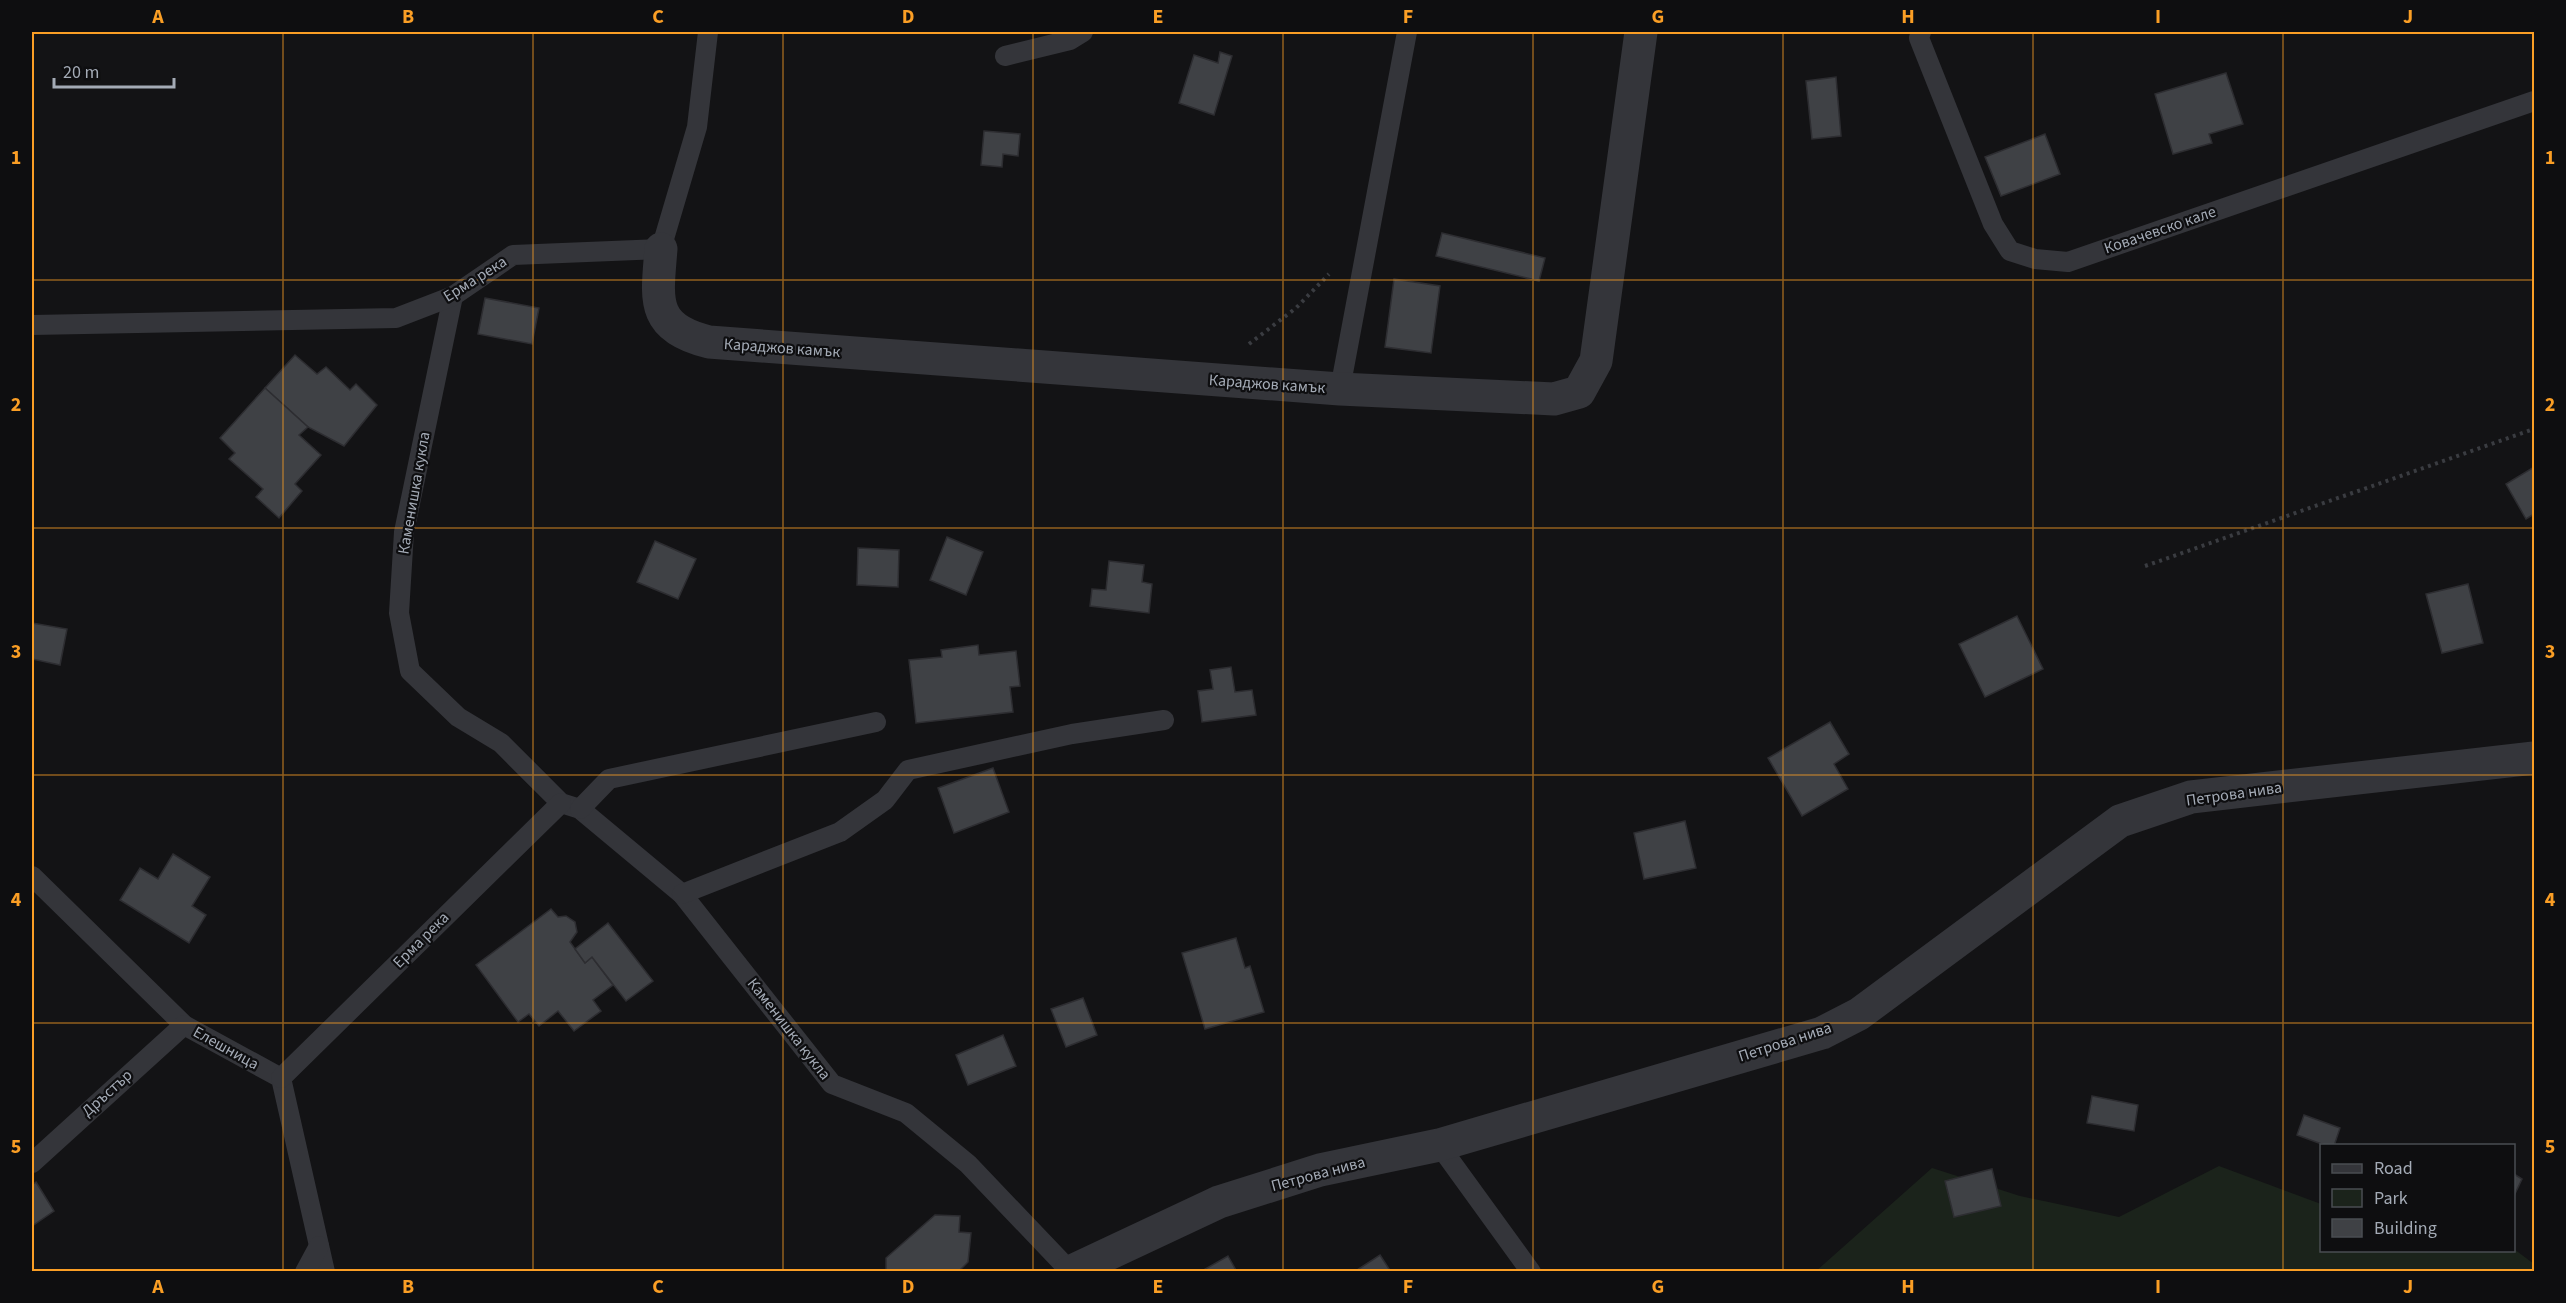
<svg xmlns="http://www.w3.org/2000/svg" width="2566" height="1303" viewBox="0 0 2566 1303" font-family="'Source Sans 3',sans-serif">
<rect width="100%" height="100%" fill="#131315"/>
<polygon fill="#1b231b" points="2219,1166 2321,1204 2322,1250 2514,1249 2534,1264 2534,1272 1815,1272 1932,1168 2020,1196 2119,1217"/>
<g fill="#3f4145" stroke="#2d2d31" stroke-width="1.5">
<polygon points="1220,52 1232,56 1214,115 1179,103 1194,55 1218,63"/>
<polygon points="2226,73 2243,124 2209,134 2212,143 2173,154 2155,94"/>
<polygon points="1836,77 1841,136 1812,139 1806,81"/>
<polygon points="984,131 1020,134 1018,156 1003,154 1002,167 981,165"/>
<polygon points="2045,134 2060,174 2001,196 1985,157"/>
<polygon points="1442,233 1545,258 1539,281 1436,256"/>
<polygon points="1394,279 1440,286 1431,353 1385,347"/>
<polygon points="485,298 539,308 532,344 478,334"/>
<polygon points="295,355 317,374 326,367 350,390 356,384 377,405 344,446 308,427 265,388"/>
<polygon points="265,388 308,427 299,435 321,455 295,484 302,491 279,518 256,497 263,489 229,459 235,453 220,438"/>
<polygon points="2534,467 2534,514 2526,519 2506,484"/>
<polygon points="947,537 983,552 966,595 930,580"/>
<polygon points="655,541 696,559 678,599 637,582"/>
<polygon points="858,548 899,550 898,587 857,585"/>
<polygon points="1109,561 1144,565 1142,582 1152,584 1149,613 1090,606 1092,589 1106,590"/>
<polygon points="2468,584 2483,643 2442,653 2426,594"/>
<polygon points="2017,616 2043,669 1985,697 1959,644"/>
<polygon points="32,623 67,629 60,665 32,659"/>
<polygon points="978,645 979,655 1016,651 1020,686 1010,687 1013,712 916,723 909,660 942,657 941,650"/>
<polygon points="1231,667 1235,692 1252,690 1256,715 1202,722 1198,691 1213,689 1210,670"/>
<polygon points="1830,722 1849,754 1834,764 1848,789 1802,816 1768,758"/>
<polygon points="993,768 1009,812 954,833 938,788"/>
<polygon points="1685,821 1696,868 1644,879 1634,833"/>
<polygon points="173,854 210,877 192,906 206,915 189,943 120,900 140,868 158,879"/>
<polygon points="551,909 558,917 566,916 575,922 577,932 570,942 585,963 592,957 613,985 593,1000 601,1011 574,1031 558,1011 539,1026 529,1014 518,1022 476,965"/>
<polygon points="608,923 653,981 626,1001 592,957 585,963 575,949"/>
<polygon points="1236,938 1245,968 1250,966 1264,1012 1205,1029 1182,953"/>
<polygon points="1083,998 1097,1035 1066,1047 1051,1009"/>
<polygon points="1003,1035 1016,1066 968,1085 956,1055"/>
<polygon points="2092,1096 2138,1105 2134,1131 2087,1123"/>
<polygon points="2304,1115 2340,1128 2334,1146 2327,1146 2297,1135"/>
<polygon points="1992,1169 2001,1206 1954,1217 1945,1181"/>
<polygon points="2514,1174 2522,1179 2514,1196"/>
<polygon points="36,1182 54,1211 32,1226 32,1185"/>
<polygon points="935,1215 960,1216 959,1232 971,1233 968,1262 958,1272 886,1272 886,1258"/>
<polygon points="1380,1255 1391,1272 1358,1272 1357,1270"/>
<polygon points="1228,1256 1237,1272 1200,1272"/>
</g>
<g fill="none" stroke-linecap="round" stroke-linejoin="round">
<g stroke="#3a3c41" stroke-width="4" stroke-dasharray="3 4.5" stroke-linecap="butt">
<polyline points="1249,344 1296,308 1329,274"/>
<polyline points="2145,566 2534,429"/>
</g>
<g stroke="#34353a" stroke-width="20">
<polyline points="1921,32 1919,38 1993,224 2010,251 2035,259 2068,262 2534,101"/>
<polyline points="1005,56 1070,40 1083,32"/>
<polyline points="453,296 404,532 399,613 410,671 458,717 501,743 561,803 580,809 682,894 832,1084 906,1113 968,1164 1070,1271"/>
<polyline points="32,325 396,318 453,296 513,255 661,249 697,127 708,32"/>
<polyline points="1340,389 1407,32"/>
<polyline points="580,809 609,779 876,722"/>
<polyline points="32,876 184,1025 281,1078 325,1272"/>
<polyline points="682,894 840,832 885,800 908,770 1072,734 1164,720"/>
<polyline points="281,1078 561,803"/>
<polyline points="1439,1145 1531,1272"/>
<polyline points="32,1163 184,1025"/>
<polyline points="305,1272 319,1246"/>
</g>
<g stroke="#34353a" stroke-width="33">
<path d="M661 249C657 299 650 328 709 342L1340 389 1554 399 1579 392 1596 361 1641 32"/>
<polyline points="1070,1272 1219,1202 1320,1170 1439,1145 1822,1033 1859,1014 2120,821 2191,797 2534,758"/>
</g>
</g>
<path fill="none" stroke="#fa9e25" stroke-width="1.5" stroke-opacity="0.55" d="M283 32V1272M533 32V1272M783 32V1272M1033 32V1272M1283 32V1272M1533 32V1272M1783 32V1272M2033 32V1272M2283 32V1272M32 280H2534M32 528H2534M32 775H2534M32 1023H2534"/>
<g text-anchor="middle" dominant-baseline="central" stroke-width="4.5" stroke-linejoin="round" paint-order="stroke">
<g font-size="16" fill="#a4abb6" stroke="#0e0e10">
<text transform="translate(2160 230) rotate(-19)">Ковачевско кале</text>
<text transform="translate(475 279) rotate(-32)">Ерма река</text>
<text transform="translate(782 348) rotate(4)">Караджов камък</text>
<text transform="translate(1267 384) rotate(4)">Караджов камък</text>
<text transform="translate(414 493) rotate(-80)">Каменишка кукла</text>
<text transform="translate(2234 794) rotate(-8)">Петрова нива</text>
<text transform="translate(421 940) rotate(-45)">Ерма река</text>
<text transform="translate(789 1029) rotate(52)">Каменишка кукла</text>
<text transform="translate(1785 1042) rotate(-18)">Петрова нива</text>
<text transform="translate(226 1048) rotate(29)">Елешница</text>
<text transform="translate(107 1093) rotate(-42)">Дръстър</text>
<text transform="translate(1318 1174) rotate(-15)">Петрова нива</text>
</g>
</g>
<rect width="2566" height="1303" fill="none" stroke="#0e0e10" stroke-width="66"/>
<rect x="2320" y="1144" width="195" height="108" fill="#0e0e10" stroke="#4a4d52" stroke-width="1.5"/>
<rect x="2332" y="1164" width="30" height="9" fill="#34353a" stroke="#4a4d52" stroke-width="1.5"/>
<text x="2374" y="1174" font-size="18" fill="#a4abb6">Road</text>
<rect x="2332" y="1189" width="30" height="18" fill="#1b231b" stroke="#4a4d52" stroke-width="1.5"/>
<text x="2374" y="1204" font-size="18" fill="#a4abb6">Park</text>
<rect x="2332" y="1219" width="30" height="18" fill="#3f4145" stroke="#4a4d52" stroke-width="1.5"/>
<text x="2374" y="1234" font-size="18" fill="#a4abb6">Building</text>
<path d="M54 78v9h120v-9" fill="none" stroke="#a4abb6" stroke-width="3"/>
<text x="63" y="78" font-size="18" fill="#a4abb6" stroke="#0e0e10" stroke-width="4.5" paint-order="stroke">20 m</text>
<rect x="33" y="33" width="2500" height="1237" fill="none" stroke="#fa9e25" stroke-width="2"/>
<g font-size="20" text-anchor="middle" font-weight="bold" fill="#fa9e25">
<text x="158" y="23">A</text>
<text x="408" y="23">B</text>
<text x="658" y="23">C</text>
<text x="908" y="23">D</text>
<text x="1158" y="23">E</text>
<text x="1408" y="23">F</text>
<text x="1658" y="23">G</text>
<text x="1908" y="23">H</text>
<text x="2158" y="23">I</text>
<text x="2408" y="23">J</text>
<text x="16" y="164">1</text>
<text x="2550" y="164">1</text>
<text x="16" y="411">2</text>
<text x="2550" y="411">2</text>
<text x="16" y="658">3</text>
<text x="2550" y="658">3</text>
<text x="16" y="906">4</text>
<text x="2550" y="906">4</text>
<text x="16" y="1153">5</text>
<text x="2550" y="1153">5</text>
<text x="158" y="1293">A</text>
<text x="408" y="1293">B</text>
<text x="658" y="1293">C</text>
<text x="908" y="1293">D</text>
<text x="1158" y="1293">E</text>
<text x="1408" y="1293">F</text>
<text x="1658" y="1293">G</text>
<text x="1908" y="1293">H</text>
<text x="2158" y="1293">I</text>
<text x="2408" y="1293">J</text>
</g>
</svg>
